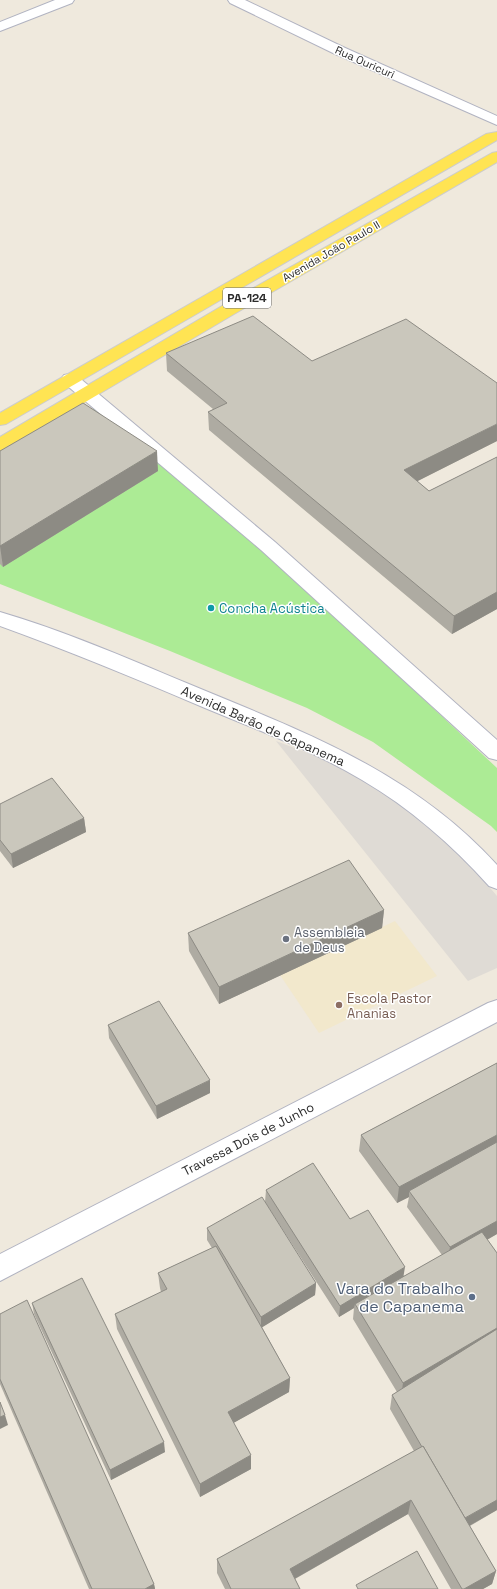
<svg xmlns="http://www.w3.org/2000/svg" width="497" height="1589" viewBox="0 0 497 1589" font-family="'Space Grotesk',sans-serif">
<rect width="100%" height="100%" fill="#efe9dd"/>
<polygon fill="#f2e8cc" points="395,921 437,976 319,1033 280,975"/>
<polygon fill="#aceb95" points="106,401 497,768 497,832 491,826 373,742 307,708 170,651 0,584 0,469"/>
<polygon fill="#dfdbd5" points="276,741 329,761 372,786 409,810 443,838 472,867 497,896 497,968 468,981"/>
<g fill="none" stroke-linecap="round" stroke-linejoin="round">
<defs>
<g id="minor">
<polygon points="55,0 74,0 72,3 0,31 0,22"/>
<polygon points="228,0 245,0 343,47 497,116 497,125 333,53 230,3"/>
<polygon points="70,374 76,375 275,542 497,740 497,760 489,758 261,550 64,383 61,379 64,375"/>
<path d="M0 612C62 630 124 657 184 682 299 730 411 770 497 865V889L489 886C452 845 410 808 362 780 312 750 258 730 205 708 137 679 69 651 0 626Z"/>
<polygon points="497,1000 497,1022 0,1281 0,1254 488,1003"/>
</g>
<g id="major">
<polygon points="497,132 497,140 6,424 0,425 0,413 486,134"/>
<polygon points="497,152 497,162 234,314 6,449 0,451 0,437 222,306 492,153"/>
</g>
</defs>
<use href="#minor" stroke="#b1b3c1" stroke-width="2"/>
<use href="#major" stroke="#ccc" stroke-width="2"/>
<use href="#minor" fill="#fff" fill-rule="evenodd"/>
<use href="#major" fill="#ffe453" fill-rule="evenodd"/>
</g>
<g fill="#aeaba2">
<polygon points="166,353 312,361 497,441 417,481 429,491 497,457 497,609 452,634 209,430 208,412 213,409 167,371"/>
<polygon points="0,451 158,471 3,567 0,564"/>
<polygon points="0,804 84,818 86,832 13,868 0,851"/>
<polygon points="384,910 382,928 219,1004 189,951 188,933"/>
<polygon points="108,1025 210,1093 157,1119 109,1038"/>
<polygon points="497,1063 497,1234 487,1240 497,1253 497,1510 470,1526 496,1571 492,1584 483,1589 451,1589 408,1514 295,1579 300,1589 225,1589 217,1573 217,1559 414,1451 390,1409 392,1395 397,1392 353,1319 354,1308 339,1317 265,1202 266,1190 350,1219 404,1276 442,1255 407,1207 409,1197 397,1203 359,1151 361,1135"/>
<polygon points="207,1228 316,1283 315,1295 262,1327 290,1378 289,1392 233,1423 251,1469 200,1497 117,1329 115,1314 161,1292 160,1288 158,1273 212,1248 207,1240"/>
<polygon points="32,1303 165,1452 111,1480 34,1314"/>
<polygon points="0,1314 154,1584 155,1589 89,1589 0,1384"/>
</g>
<g fill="#8d8b84">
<polygon points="497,424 497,441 402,489 404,470"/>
<polygon points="157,451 158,471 3,567 0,546"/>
<polygon points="497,592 497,609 452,634 454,616"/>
<polygon points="84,818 86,832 13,868 11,854"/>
<polygon points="384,910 382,928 219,1004 219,987"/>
<polygon points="210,1080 210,1093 157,1119 156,1106"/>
<polygon points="497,1135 497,1150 409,1191 409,1197 397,1203 399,1187"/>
<polygon points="497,1221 497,1234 447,1262 450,1247"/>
<polygon points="405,1267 403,1279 355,1304 354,1308 339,1317 340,1306"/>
<polygon points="316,1283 315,1295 261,1328 261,1317"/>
<polygon points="497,1328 497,1341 401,1397 403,1383"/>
<polygon points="290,1378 289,1392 228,1426 228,1412"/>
<polygon points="5,1415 8,1425 0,1429 0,1417"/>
<polygon points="164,1442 165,1452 111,1480 110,1470"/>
<polygon points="251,1455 251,1469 200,1497 200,1484"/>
<polygon points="411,1500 408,1514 289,1582 290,1569"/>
<polygon points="497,1500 497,1510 460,1531 464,1519"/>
<polygon points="496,1571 492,1584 483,1589 464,1589"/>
<polygon points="154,1584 155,1589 145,1589"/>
</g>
<g fill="#cac7bc" stroke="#8d8b84">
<polygon points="253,316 312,361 406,319 497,383 497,424 404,470 429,491 497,457 497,592 454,616 208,412 227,403 166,353"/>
<polygon points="83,403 157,451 0,546 0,451"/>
<polygon points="52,778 84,818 11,854 0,840 0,804"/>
<polygon points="349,860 384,910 219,987 188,933"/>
<polygon points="159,1001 210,1080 156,1106 108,1025"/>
<polygon points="497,1063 497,1135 399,1187 361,1135"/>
<polygon points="497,1142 497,1221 450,1247 409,1191"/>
<polygon points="313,1163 350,1219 368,1210 405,1267 340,1306 266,1190"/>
<polygon points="262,1197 316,1283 261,1317 207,1228"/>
<polygon points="482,1232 497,1253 497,1328 403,1383 355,1304"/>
<polygon points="216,1246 290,1378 228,1412 251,1455 200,1484 115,1314 167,1289 158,1273"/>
<polygon points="82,1278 164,1442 110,1470 32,1303"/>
<polygon points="27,1300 154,1584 145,1589 92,1589 0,1379 0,1314"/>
<polygon points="497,1329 497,1500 465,1518 423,1446 422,1447 392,1395"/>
<polygon points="0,1402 5,1415 0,1417"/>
<polygon points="423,1446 496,1571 464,1589 462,1589 411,1500 290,1569 300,1589 231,1589 217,1559"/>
<polygon points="417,1551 438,1589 358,1589 356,1585"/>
</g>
<circle fill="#0f9aa8" stroke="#fff" stroke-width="1.5" cx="211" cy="608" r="4"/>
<circle fill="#6b7280" stroke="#fff" stroke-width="1.5" cx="286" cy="939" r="4"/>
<circle fill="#8d6e63" stroke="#fff" stroke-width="1.5" cx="339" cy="1005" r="4"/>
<circle fill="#5c6f8a" stroke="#fff" stroke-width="1.5" cx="472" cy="1297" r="4"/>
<g text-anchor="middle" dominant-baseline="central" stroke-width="3" stroke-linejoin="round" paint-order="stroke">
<g font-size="11" fill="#2c2c2c" stroke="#fff">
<text transform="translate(365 62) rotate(24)">Rua Ouricuri</text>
<text transform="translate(331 251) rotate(-30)">Avenida João Paulo II</text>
</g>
<rect fill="#fff" stroke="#6b6b6b" stroke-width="1" x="223" y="288" width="48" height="20" rx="3"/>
<g font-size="12" font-weight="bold" fill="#2c2c2c">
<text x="247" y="298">PA-124</text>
</g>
<g font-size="13" fill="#0d838f" stroke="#fff" text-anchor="start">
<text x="219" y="608">Concha Acústica</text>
</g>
<g font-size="13" fill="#2c2c2c" stroke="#fff">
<text transform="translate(263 726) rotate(24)">Avenida Barão de Capanema</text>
<text transform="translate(248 1139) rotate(-27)">Travessa Dois de Junho</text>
</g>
<g font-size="13" fill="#5b616d" stroke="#fff" text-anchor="start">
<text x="294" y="932">Assembleia<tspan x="294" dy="15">de Deus</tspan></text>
</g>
<g font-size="13" fill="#785e54" stroke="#fff" text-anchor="start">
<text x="347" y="998">Escola Pastor<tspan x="347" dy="15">Ananias</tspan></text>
</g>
<g font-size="16" fill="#4e5e75" stroke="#fff" text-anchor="end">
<text x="464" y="1288">Vara do Trabalho<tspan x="464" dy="18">de Capanema</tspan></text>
</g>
</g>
</svg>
